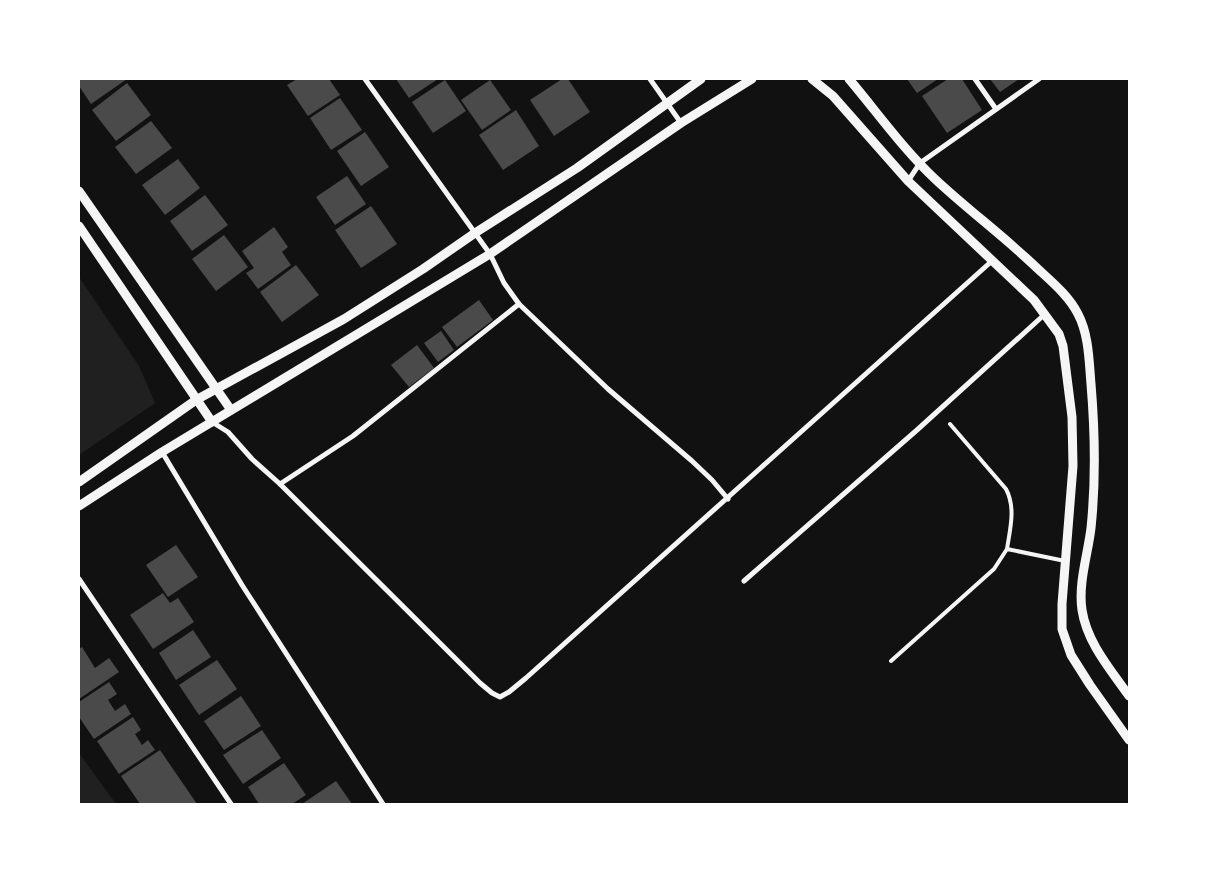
<svg xmlns="http://www.w3.org/2000/svg" width="1208" height="883" viewBox="0 0 1208 883" font-family="'IBM Plex Serif',serif">
<rect width="100%" height="100%" fill="#111"/>
<g fill="#202020">
<polygon points="79,277 139,366 155,403 79,455"/>
<polygon points="79,753 116,804 79,804"/>
</g>
<g fill="#4a4a4a">
<polygon points="79,79 127,79 91,104 79,86"/>
<polygon points="297,79 329,79 340,95 308,116 287,85"/>
<polygon points="396,79 438,79 409,98"/>
<polygon points="562,79 568,79 590,112 554,136 530,100"/>
<polygon points="907,79 938,79 917,93"/>
<polygon points="948,79 962,79 982,110 947,133 922,96"/>
<polygon points="990,79 1019,79 1000,92"/>
<polygon points="445,80 466,111 433,133 412,102"/>
<polygon points="490,80 511,110 482,130 461,100"/>
<polygon points="127,83 151,115 116,141 92,110"/>
<polygon points="340,98 362,130 331,150 310,118"/>
<polygon points="516,110 539,146 503,170 479,135"/>
<polygon points="151,121 172,148 136,174 115,147"/>
<polygon points="365,132 389,167 361,186 337,151"/>
<polygon points="178,159 200,188 165,215 142,185"/>
<polygon points="347,176 366,204 335,225 316,197"/>
<polygon points="205,195 228,225 192,251 170,221"/>
<polygon points="371,206 397,244 361,268 335,230"/>
<polygon points="274,227 288,247 282,252 291,265 258,289 246,273 254,268 242,251"/>
<polygon points="224,235 248,267 216,291 192,259"/>
<polygon points="296,265 319,295 282,322 260,292"/>
<polygon points="479,300 493,320 457,347 442,327"/>
<polygon points="441,331 454,350 438,362 424,343"/>
<polygon points="417,345 434,368 409,387 391,365"/>
<polygon points="176,545 198,577 168,597 146,565"/>
<polygon points="163,593 170,603 178,598 194,622 153,649 130,615"/>
<polygon points="193,630 211,657 176,680 159,653"/>
<polygon points="82,647 95,668 109,658 119,672 79,699 79,649"/>
<polygon points="217,660 237,689 199,715 179,685"/>
<polygon points="109,682 117,694 108,700 115,711 125,704 131,714 94,739 79,717 79,702"/>
<polygon points="241,696 261,726 224,750 204,721"/>
<polygon points="133,717 141,730 135,734 142,745 148,740 155,750 119,774 97,741"/>
<polygon points="262,730 281,758 243,784 223,755"/>
<polygon points="160,750 197,804 140,804 121,776"/>
<polygon points="284,763 306,795 292,804 259,804 248,787"/>
<polygon points="336,781 352,804 302,804"/>
</g>
<g fill="none" stroke-linecap="round" stroke-linejoin="round">
<g stroke="#f5f5f5" stroke-width="4">
<path d="M950 424 1006 489C1016 508 1010 529 1007 549"/>
<polyline points="891,661 994,569 1007,549 1065,561"/>
</g>
<g stroke="#f5f5f5" stroke-width="5">
<polyline points="365,79 490,254 504,283 519,304 608,389 692,461 712,480 728,499"/>
<polyline points="650,79 681,123"/>
<polyline points="975,79 996,109"/>
<polyline points="908,181 920,163 1039,79"/>
<path d="M212 422 228 432 252 459 280 484 480 683 492 693 500 697 509 692 526 678C682 539 837 399 993 260"/>
<polyline points="162,452 242,585 383,804"/>
<polyline points="280,484 353,436 519,304"/>
<polyline points="79,579 231,804"/>
<polyline points="744,581 917,430 1045,314"/>
</g>
<g stroke="#f5f5f5" stroke-width="9">
<polyline points="812,79 833,96 908,181 1034,300 1059,334 1063,346 1072,417 1073,466 1062,604 1062,629 1071,655 1090,685 1129,740"/>
<path d="M849 79C877 112 903 149 935 179 968 210 1005 237 1038 269 1052 282 1069 296 1078 314 1089 335 1089 361 1091 384 1095 432 1096 480 1091 528 1088 554 1078 583 1082 610 1087 643 1111 670 1129 696"/>
<polyline points="79,191 231,410"/>
<polyline points="79,226 212,422"/>
<polyline points="79,482 196,400 344,319 423,269 475,233 577,168 701,79"/>
<polyline points="79,506 162,452 490,254 681,123 752,79"/>
</g>
</g>
<rect width="1208" height="883" fill="none" stroke="#ffffff" stroke-width="160"/>
</svg>
